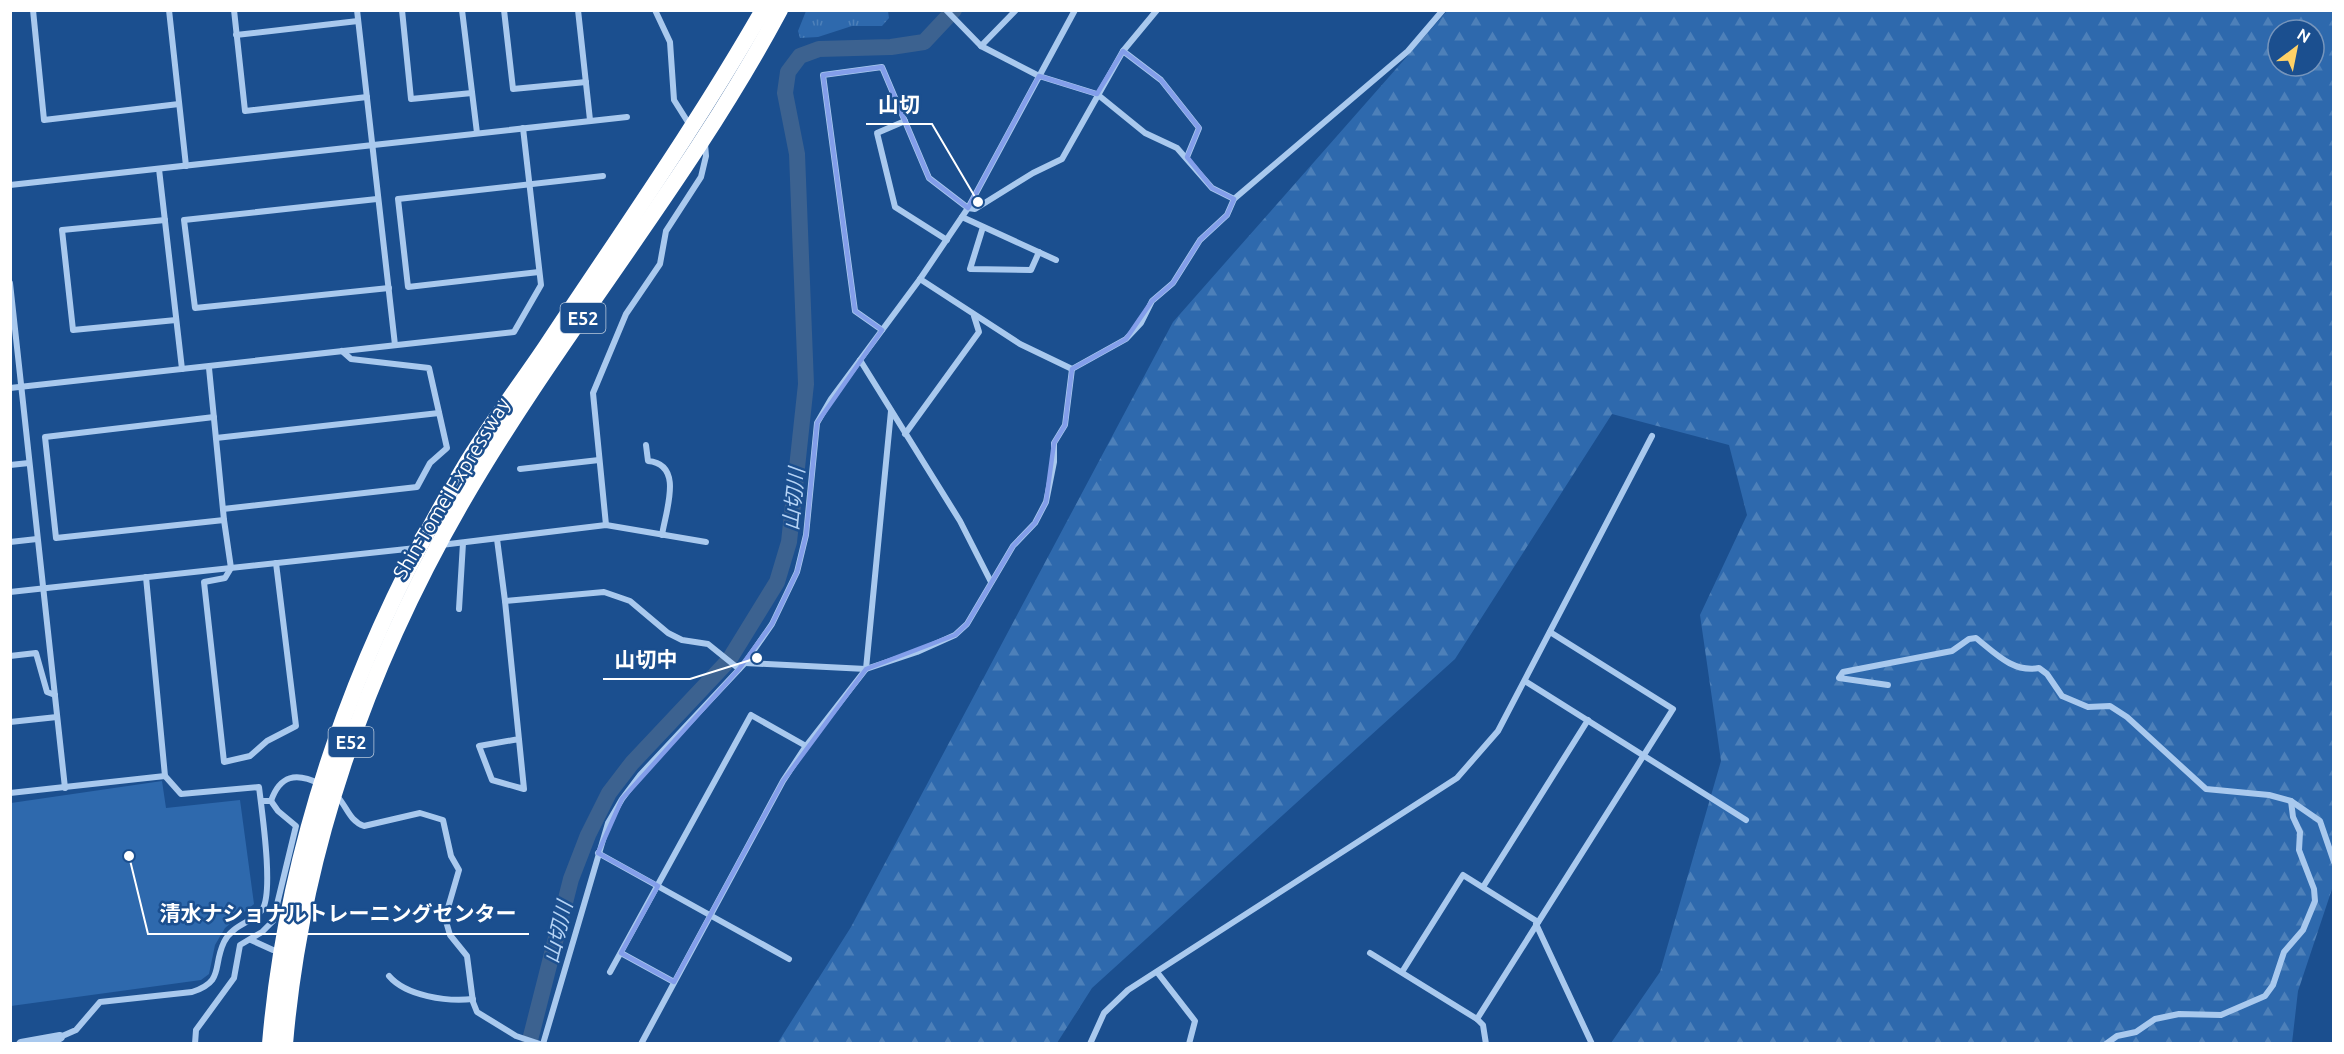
<svg xmlns="http://www.w3.org/2000/svg" width="2344" height="1054" viewBox="0 0 2344 1054" font-family="Ubuntu,'Noto Sans JP',sans-serif">
<defs>
<pattern id="grass-tufts" width="24" height="20" patternUnits="userSpaceOnUse" patternTransform="scale(1.5)"><rect width="24" height="20" fill="#2e69ad"/><path d="M3 7l-1-3M5 7V3M7 7l1-3M15 17l-1-3M17 17v-4M19 17l1-3" fill="none" stroke="#4d80b9"/></pattern>
<pattern id="forest-firs" width="22" height="20" patternUnits="userSpaceOnUse" patternTransform="scale(1.5)"><rect width="22" height="20" fill="#2e69ad"/><path d="M5 1l3.5 6h-7zM16 11l3.5 6h-7z" fill="#4d80b9"/></pattern>
</defs>
<rect width="100%" height="100%" fill="#1b4f8f"/>
<polygon fill="url(#grass-tufts)" points="806,11 888,11 889,18 882,26 852,26 818,37 800,38 798,31"/>
<path fill="url(#forest-firs)" fill-rule="evenodd" d="M1447 11H2333L2334 883 2298 991 2292 1043H1611L1660 972 1721 761 1700 615 1747 515 1729 445 1612 414 1455 659 1092 988 1057 1043 777 1044 851 927 1173 322ZM2278 30H2314V66H2278Z"/>
<polygon fill="#2e69ad" points="162,781 166,808 240,800 254,904 225,928 215,945 209,974 201,980 11,1006 11,803"/>
<g fill="none" stroke-linecap="round" stroke-linejoin="round">
<polyline stroke="#3c6290" stroke-width="16" points="529,1044 571,879 588,835 609,793 632,763 729,660 777,582 789,542 806,384 797,154 785,93 788,72 800,56 819,49 891,47 924,42 954,10"/>
<g stroke="#a9c9ee" stroke-width="6">
<polyline points="33,10 44,120 179,104"/>
<polyline points="169,10 186,166"/>
<polyline points="234,10 245,111 367,97"/>
<polyline points="357,10 395,345"/>
<polyline points="402,10 411,99 472,93"/>
<polyline points="462,10 477,133"/>
<polyline points="504,10 513,89 586,82"/>
<polyline points="578,10 590,120"/>
<polyline points="655,10 670,42 674,100 691,127"/>
<polyline points="946,10 981,46 1039,76 1097,94 1145,133 1177,148 1212,188 1234,199"/>
<polyline points="236,35 358,21"/>
<polyline points="981,46 1016,10"/>
<polyline points="1123,51 1161,80 1199,128 1187,157"/>
<polyline points="905,121 877,133 895,207 947,240"/>
<polyline points="159,169 182,369"/>
<polyline points="10,185 627,117"/>
<polyline points="377,199 184,220 195,308 389,288"/>
<polyline points="962,217 1056,260"/>
<polyline points="165,220 62,230 73,330 176,320"/>
<polyline points="983,227 970,269 1031,270 1039,252"/>
<polyline points="539,272 408,287 398,199 603,176"/>
<polyline points="920,279 1020,344 1072,369"/>
<polyline points="10,283 65,788"/>
<polyline points="882,330 855,311 823,75 882,67 929,178 968,208 975,209 1033,173 1062,159 1123,51 1157,10"/>
<polyline points="860,360 960,521 991,582"/>
<polyline points="209,368 224,520 231,568 225,578 204,582 224,762 250,756 267,741 296,726 276,563"/>
<polyline points="1072,369 1126,339 1141,323 1152,301 1173,283 1200,240 1227,215 1234,199 1408,51 1443,10"/>
<polyline points="10,388 514,332 541,285 523,128"/>
<polyline points="214,417 45,437 56,538 224,520"/>
<polyline points="905,434 979,332 974,316"/>
<polyline points="216,438 439,413"/>
<path d="M646 445 648 461C684 464 666 510 662 535"/>
<polyline points="10,465 29,463"/>
<polyline points="520,469 599,460"/>
<polyline points="223,509 417,487 430,463 447,448 429,368 351,359 342,351"/>
<polyline points="606,525 593,393 626,314 660,264 666,231 701,177 706,156 705,144"/>
<polyline points="497,539 505,601 604,592 630,601 668,633 682,640 708,644 739,669"/>
<polyline points="10,542 37,539"/>
<polyline points="441,545 606,525 706,542"/>
<polyline points="10,592 416,548"/>
<polyline points="505,601 524,789 492,780 479,746 519,739"/>
<polyline points="459,609 463,543"/>
<polyline points="10,656 36,653 47,692 55,695"/>
<polyline points="745,663 866,669 917,652 955,635 967,624 1013,546 1035,523 1046,502 1054,462 1054,443 1065,425 1072,369"/>
<polyline points="1525,681 1746,820"/>
<path d="M1888 685 1839 678 1843 672 1952 651 1969 639 1976 638C1995 653 2013 673 2039 668L2047 674 2062 696 2088 707 2110 706 2127 717 2206 789 2269 795 2291 801 2320 821 2334 862"/>
<polyline points="10,722 57,717"/>
<polyline points="10,793 165,776"/>
<path d="M336 795C347 806 349 821 364 826L420 813 443 820 451 856 459 870 445 918 450 935 467 956 473 1002 477 1012 516 1036 540 1044"/>
<path d="M261 801H271C280 775 296 772 320 784"/>
<polyline points="598,853 789,959"/>
<polyline points="1483,887 1588,720"/>
<polyline points="1536,924 1592,1044"/>
<polyline points="251,940 273,950"/>
<polyline points="621,953 674,982"/>
<polyline points="1370,953 1477,1019 1483,1025 1486,1044"/>
<polyline points="610,972 751,715 806,746"/>
<polyline points="1157,972 1195,1021 1189,1044"/>
<polyline points="1402,972 1463,875 1538,922"/>
<path d="M389 976C406 996 447 1002 473 999"/>
<polyline points="1477,1019 1673,709 1550,632"/>
<path d="M60 1037 76 1030 100 1002 192 992C225 981 212 967 224 942 233 924 252 923 262 910 274 893 262 812 259 787L181 794 165 776 146 577"/>
<polyline points="195,1044 196,1030 234,978 240,945 262,932 273,921 296,826 278,811 271,801"/>
<polyline points="543,1044 608,823 622,799 640,775 745,663 772,624 797,572 806,535 817,423 831,399 920,279 968,208 1075,10"/>
<polyline points="641,1044 783,781 806,746 866,669 891,411"/>
<polyline points="1090,1044 1104,1013 1128,990 1457,778 1498,731 1652,436"/>
<polyline points="2106,1044 2117,1036 2136,1032 2155,1019 2179,1014 2221,1015 2265,996 2273,985 2284,952 2303,930 2315,901 2314,889 2299,850 2300,832 2293,817 2291,801"/>
</g>
<polyline stroke="#a9c9ee" stroke-width="10" points="21,1044 60,1037"/>
<g stroke="#fff" stroke-width="16">
<path d="M270 1044C287 840 359 643 463 469 488 427 518 388 545 348 619 236 696 127 763 10"/>
<path d="M285 1044C301 854 366 669 461 504 559 334 687 184 780 10"/>
</g>
</g>
<path fill="none" stroke="#839eea" stroke-width="4.5" stroke-linejoin="round" d="M1123 51 1161 80 1199 128 1187 157 1212 188 1234 199 1227 215 1200 240 1173 283 1152 301 1126 339 1072 369 1065 425 1054 443 1046 502 1035 523 1013 546 967 624 955 635 866 669 783 781 674 982 621 953 658 886 598 853 622 799 739 669 772 624 797 572 806 535 817 423 882 330 855 311 823 75 882 67 929 178 968 208 1039 76 1097 94Z"/>
<g text-anchor="middle" dominant-baseline="central" stroke-width="5" stroke-linejoin="round" paint-order="stroke">
<g fill="#1b4f8f" stroke="#bbcadd" stroke-width="1.5">
<rect x="560.5" y="303" width="45" height="30" rx="4.5"/>
<rect x="328.5" y="727" width="45" height="30" rx="4.5"/>
</g>
<g font-size="18" font-weight="bold" fill="#fff">
<text x="583" y="318">E52</text>
<text x="351" y="742">E52</text>
</g>
<g font-size="20" fill="#fff" stroke="#1b4f8f">
<text transform="translate(451 488) rotate(-59)">Shin-Tomei Expressway</text>
</g>
<g font-size="21" font-style="italic" fill="#b5d3f5" stroke="#1b4f8f">
<text transform="translate(793 499) rotate(-84)">山切川</text>
<text transform="translate(557 932) rotate(-76)">山切川</text>
</g>
</g>
<path fill="none" stroke="#fff" stroke-width="2" d="M978 202L932 124H866M757 658L690 679H603M129 856L148 934H529"/>
<g fill="#fff" stroke="#1b4f8f" stroke-width="2">
<circle cx="978" cy="202" r="6"/>
<circle cx="757" cy="658" r="6"/>
<circle cx="129" cy="856" r="6"/>
</g>
<g font-size="21" text-anchor="middle" font-weight="bold" fill="#fff" stroke="#1b4f8f" stroke-width="5" stroke-linejoin="round" paint-order="stroke">
<text x="899" y="112">山切</text>
<text x="646" y="667">山切中</text>
<text x="338" y="921">清水ナショナルトレーニングセンター</text>
</g>
<rect width="2344" height="1054" fill="none" stroke="#ffffff" stroke-width="24"/>
<g transform="translate(2296 48) rotate(32)"><circle r="28" fill="#1b4f8f" stroke="#7695bc" stroke-width="1.5"/>
<path d="M0-4.5L10 22L0 15L-10 22Z" fill="#ffd166"/>
<text y="-9" font-size="16" font-weight="bold" text-anchor="middle" fill="#ffffff">N</text>
</g>
</svg>
